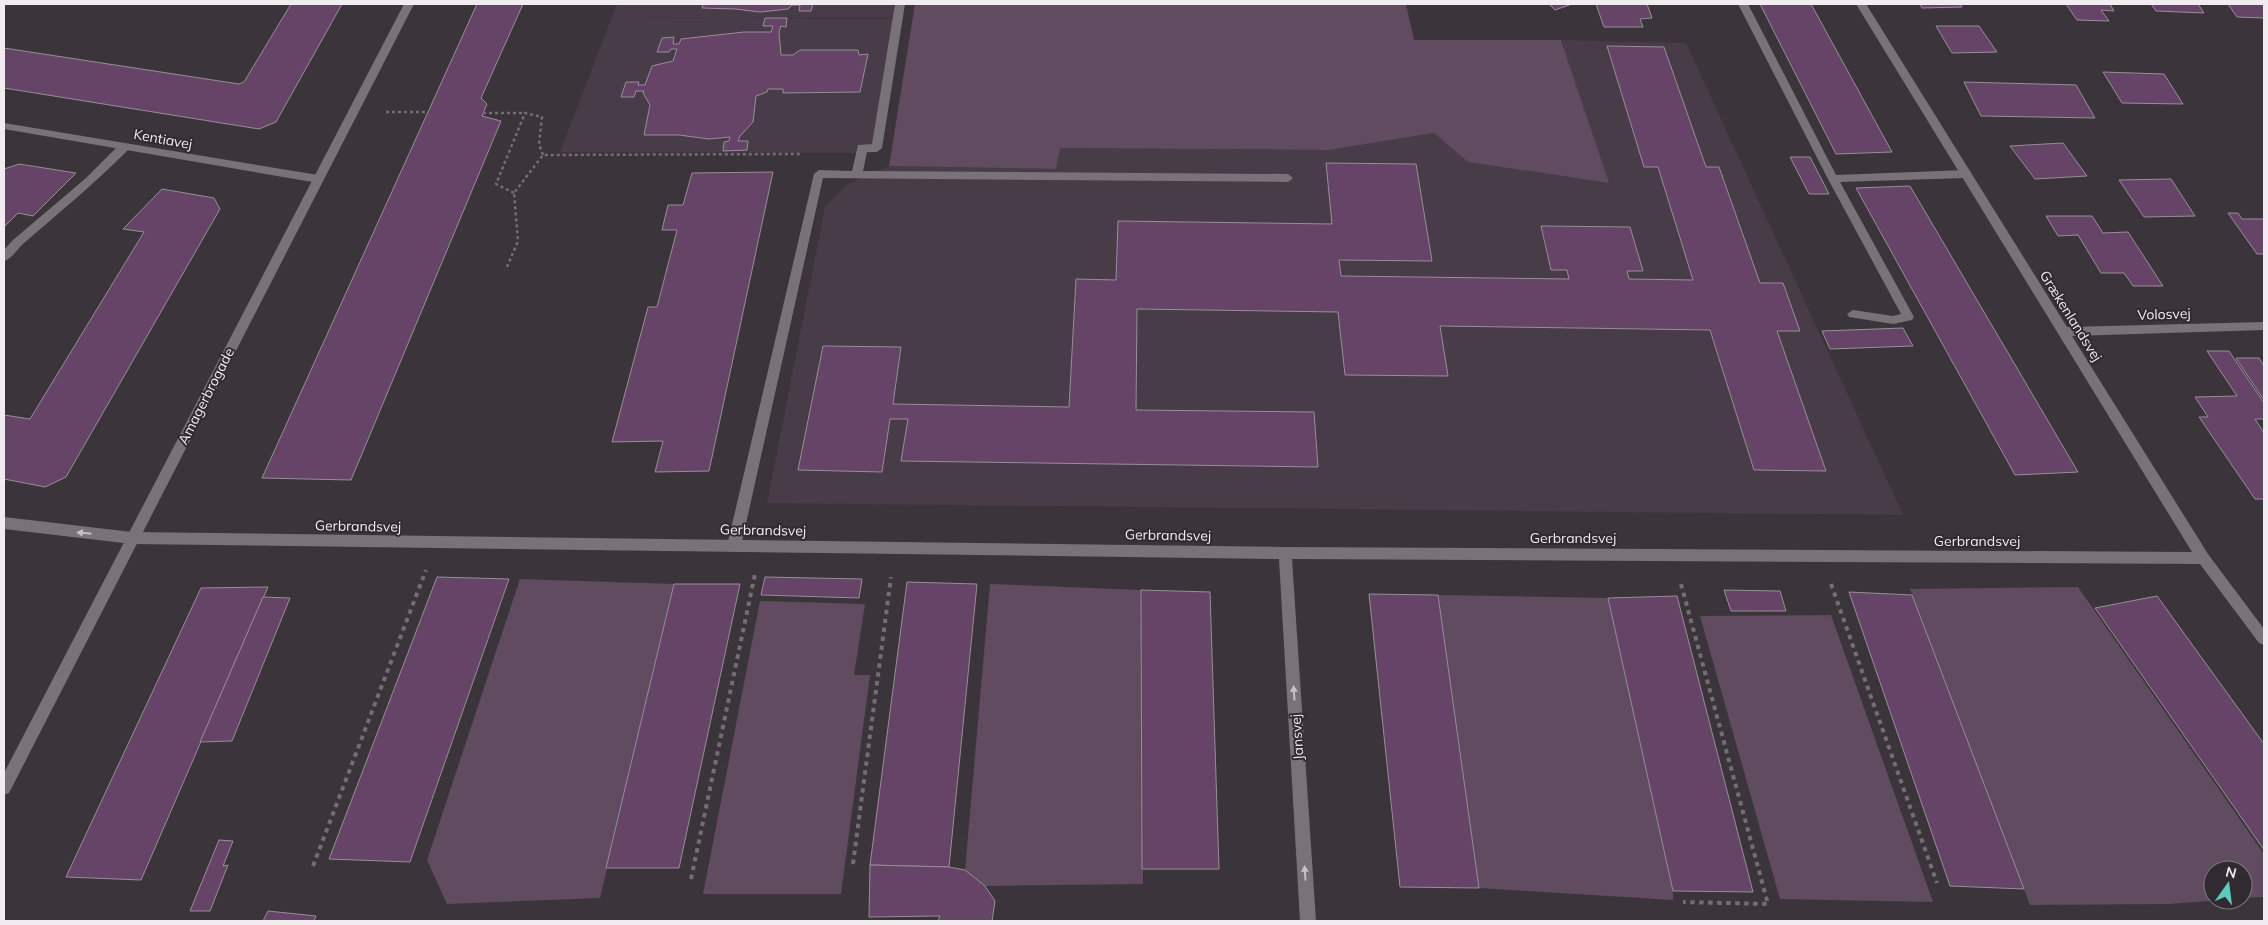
<svg xmlns="http://www.w3.org/2000/svg" width="2268" height="925" viewBox="0 0 2268 925" font-family="Mulish,sans-serif">
<rect width="100%" height="100%" fill="#3b353b"/>
<g fill="#473c48">
<polygon points="617,4 899,4 896,18 635,17 896,19 872,153 560,152"/>
<polygon points="1561,40 1686,43 1903,515 767,503 825,207 848,184 889,166 1056,169 1059,148 1329,150 1434,133 1468,162 1608,183"/>
</g>
<g fill="#604b61">
<polygon points="915,4 1406,4 1414,40 1561,40 1609,183 1468,162 1434,133 1329,150 1060,148 1056,169 889,166"/>
<polygon points="520,579 674,584 600,898 447,904 427,860"/>
<polygon points="990,584 1141,590 1143,884 985,886 965,870"/>
<polygon points="2078,587 2264,854 2264,897 2243,898 2243,870 2213,870 2213,900 2223,900 2168,904 2030,905 1910,589"/>
<polygon points="1438,595 1608,598 1673,891 1673,900 1479,888"/>
<polygon points="760,601 865,604 854,675 870,675 841,894 703,894"/>
<polygon points="1831,615 1933,902 1780,899 1700,616"/>
</g>
<g fill="#664468" stroke="#968f96">
<polygon points="291,4 342,4 276,122 259,129 4,88 4,48 239,84 244,82"/>
<polygon points="477,4 523,4 481,98 487,104 482,116 501,121 351,480 262,478"/>
<polygon points="703,4 813,4 811,11 799,11 800,5 792,5 788,9 760,12 735,9 702,8"/>
<polygon points="1549,4 1572,4 1555,10"/>
<polygon points="1596,4 1647,4 1652,18 1640,19 1643,27 1604,27"/>
<polygon points="1760,4 1811,4 1892,152 1836,154"/>
<polygon points="1920,4 1960,4 1962,7 1922,8"/>
<polygon points="2066,4 2110,4 2114,11 2101,10 2109,21 2077,20"/>
<polygon points="2151,4 2198,4 2204,13 2156,11"/>
<polygon points="2228,4 2264,4 2264,18 2237,17"/>
<polygon points="765,18 787,18 786,27 781,26 779,32 781,55 793,55 800,50 858,50 859,55 868,54 860,92 783,93 783,89 768,89 767,92 756,96 753,122 740,136 738,141 748,141 747,150 723,151 724,142 729,141 730,137 709,139 679,135 644,135 650,105 643,93 644,91 636,91 634,97 621,97 626,82 639,82 638,85 645,85 652,66 673,61 677,49 671,49 669,52 657,52 662,38 674,37 673,44 679,44 681,39 744,32 771,32 773,26 763,26"/>
<polygon points="1936,26 1979,26 1997,52 1952,53"/>
<polygon points="1607,46 1664,47 1706,167 1719,167 1760,283 1783,283 1800,331 1777,331 1826,471 1754,470 1710,330 1440,326 1448,376 1345,375 1338,312 1137,309 1136,410 1314,412 1318,467 901,461 908,419 890,419 882,472 798,470 823,346 901,347 893,404 1069,407 1076,279 1116,280 1118,221 1332,224 1326,163 1416,164 1432,261 1339,260 1341,276 1569,279 1567,270 1551,270 1541,226 1630,227 1643,271 1627,271 1629,279 1693,280 1658,167 1644,167"/>
<polygon points="2103,72 2164,74 2183,104 2122,103"/>
<polygon points="1964,82 2076,85 2095,118 1981,116"/>
<polygon points="2063,143 2087,176 2035,179 2010,146"/>
<polygon points="1790,157 1810,157 1829,194 1809,194"/>
<polygon points="19,164 76,173 33,216 18,213 4,227 4,169"/>
<polygon points="773,172 709,471 655,472 663,441 612,442 648,307 657,307 677,230 662,230 668,205 683,205 692,173"/>
<polygon points="2171,179 2195,216 2144,217 2119,180"/>
<polygon points="1910,186 2078,472 2015,475 1856,188"/>
<polygon points="162,189 214,198 220,209 66,477 45,487 4,479 4,415 30,419 144,232 123,229"/>
<polygon points="2228,213 2238,213 2242,219 2264,219 2264,254 2257,254"/>
<polygon points="2046,216 2092,216 2103,233 2128,232 2163,286 2133,286 2124,273 2101,273 2078,235 2058,236"/>
<polygon points="1903,328 1913,346 1830,349 1822,331"/>
<polygon points="2207,351 2229,351 2264,403 2264,419 2255,419 2264,433 2264,499 2255,499 2199,417 2208,417 2195,397 2237,396"/>
<polygon points="2236,358 2259,358 2264,366 2264,400"/>
<polygon points="437,577 509,579 410,862 329,859"/>
<polygon points="765,577 862,579 859,598 761,595"/>
<polygon points="907,582 977,584 949,867 870,865"/>
<polygon points="674,584 740,584 679,868 606,868"/>
<polygon points="268,587 141,880 66,877 201,588"/>
<polygon points="1141,590 1210,592 1219,869 1142,869"/>
<polygon points="1724,590 1780,591 1786,611 1731,611"/>
<polygon points="1849,592 1912,595 2024,889 1950,886"/>
<polygon points="1369,594 1438,595 1479,888 1400,887"/>
<polygon points="1677,596 1753,892 1673,891 1608,598"/>
<polygon points="2157,596 2264,744 2264,850 2095,608"/>
<polygon points="263,597 290,598 232,741 200,742"/>
<polygon points="219,840 233,841 223,866 228,865 210,911 190,911"/>
<polygon points="870,865 949,867 965,870 985,886 995,901 992,921 938,921 940,916 869,917"/>
<polygon points="268,911 316,916 314,921 263,921"/>
</g>
<g fill="none" stroke-linecap="round" stroke-linejoin="round">
<g stroke="#736e73" stroke-width="2.5" stroke-dasharray="3 3" stroke-linecap="butt">
<polyline points="386,112 428,112"/>
<polyline points="483,113 525,113"/>
<polyline points="514,193 496,184 525,113 542,117 539,144 543,155"/>
<polyline points="507,267 518,241 514,193 543,155 800,154"/>
</g>
<g stroke="#736e73" stroke-width="4" stroke-dasharray="4.5 4.5" stroke-linecap="butt">
<polyline points="1681,584 1768,904 1683,902"/>
<polyline points="1831,584 1937,883"/>
<polyline points="853,864 891,577"/>
<polyline points="313,866 426,570"/>
<polyline points="691,879 755,574"/>
</g>
<g fill="#797279" fill-rule="evenodd">
<polygon points="895,4 905,4 882,148 877,152 867,152 863,171 1288,174 1293,178 1288,182 823,178 741,546 739,550 734,552 729,550 727,546 814,174 819,170 852,171 858,145 872,144"/>
<polygon points="1738,4 1748,4 1836,175 1966,170 1971,174 1966,178 1840,182 1914,317 1912,320 1893,324 1849,317 1847,314 1853,310 1893,316 1901,314 1828,179"/>
<path d="M124 143 129 147 128 150C95 183 59 213 24 243 17 249 12 259 4 261V250L13 240 86 178 120 144Z"/>
<polygon points="4,517 132,532 137,534 139,538 137,542 132,544 4,529"/>
</g>
<g fill="#797279" fill-rule="evenodd">
<polygon points="1856,4 1866,4 2067,327 2264,322 2264,330 2072,336 2208,554 2264,629 2264,645 2259,643 2200,564 1292,559 1316,921 1300,921 1279,559 132,544 127,542 125,538 127,534 132,532 1285,547 2192,552"/>
<polygon points="4,123 318,175 323,179 318,183 4,129"/>
</g>
<polygon fill="#797279" fill-rule="evenodd" points="404,4 414,4 9,793 4,795 4,773"/>
</g>
<defs><path id="oneway-solid" d="M-6-.8H1V-3.2L6.5 0L1 3.2V.8H-6Z" transform="scale(1.25)"/></defs>
<g fill="#c6c1c6">
<use href="#oneway-solid" transform="translate(84 533) rotate(-174)"/>
<use href="#oneway-solid" transform="translate(1294 693) rotate(-94)"/>
<use href="#oneway-solid" transform="translate(1305 873) rotate(-94)"/>
</g>
<g text-anchor="middle" dominant-baseline="central" stroke-width="4" stroke-linejoin="round" paint-order="stroke">
<g font-size="14" fill="#f0ecf0" stroke="#312b31">
<text transform="translate(163 139) rotate(10)">Kentiavej</text>
<text transform="translate(2164 314) rotate(-2)">Volosvej</text>
<text transform="translate(2071 316) rotate(58)">Grækenlandsvej</text>
<text transform="translate(206 396) rotate(-63)">Amagerbrogade</text>
<text transform="translate(358 526) rotate(1)">Gerbrandsvej</text>
<text transform="translate(763 530) rotate(1)">Gerbrandsvej</text>
<text transform="translate(1168 535) rotate(1)">Gerbrandsvej</text>
<text x="1573" y="538">Gerbrandsvej</text>
<text x="1977" y="541">Gerbrandsvej</text>
<text transform="translate(1297 737) rotate(-94)">Jansvej</text>
</g>
</g>
<rect width="2268" height="925" fill="none" stroke="#f0ecf0" stroke-width="10"/>
<g transform="translate(2228 885) rotate(14)"><circle r="24" fill="#312b31" stroke="#7d787d"/>
<path d="M0-4L9 19L0 12L-9 19Z" fill="#59cebe"/>
<text y="-8" font-size="14" font-weight="bold" text-anchor="middle" fill="#f0ecf0">N</text>
</g>
</svg>
